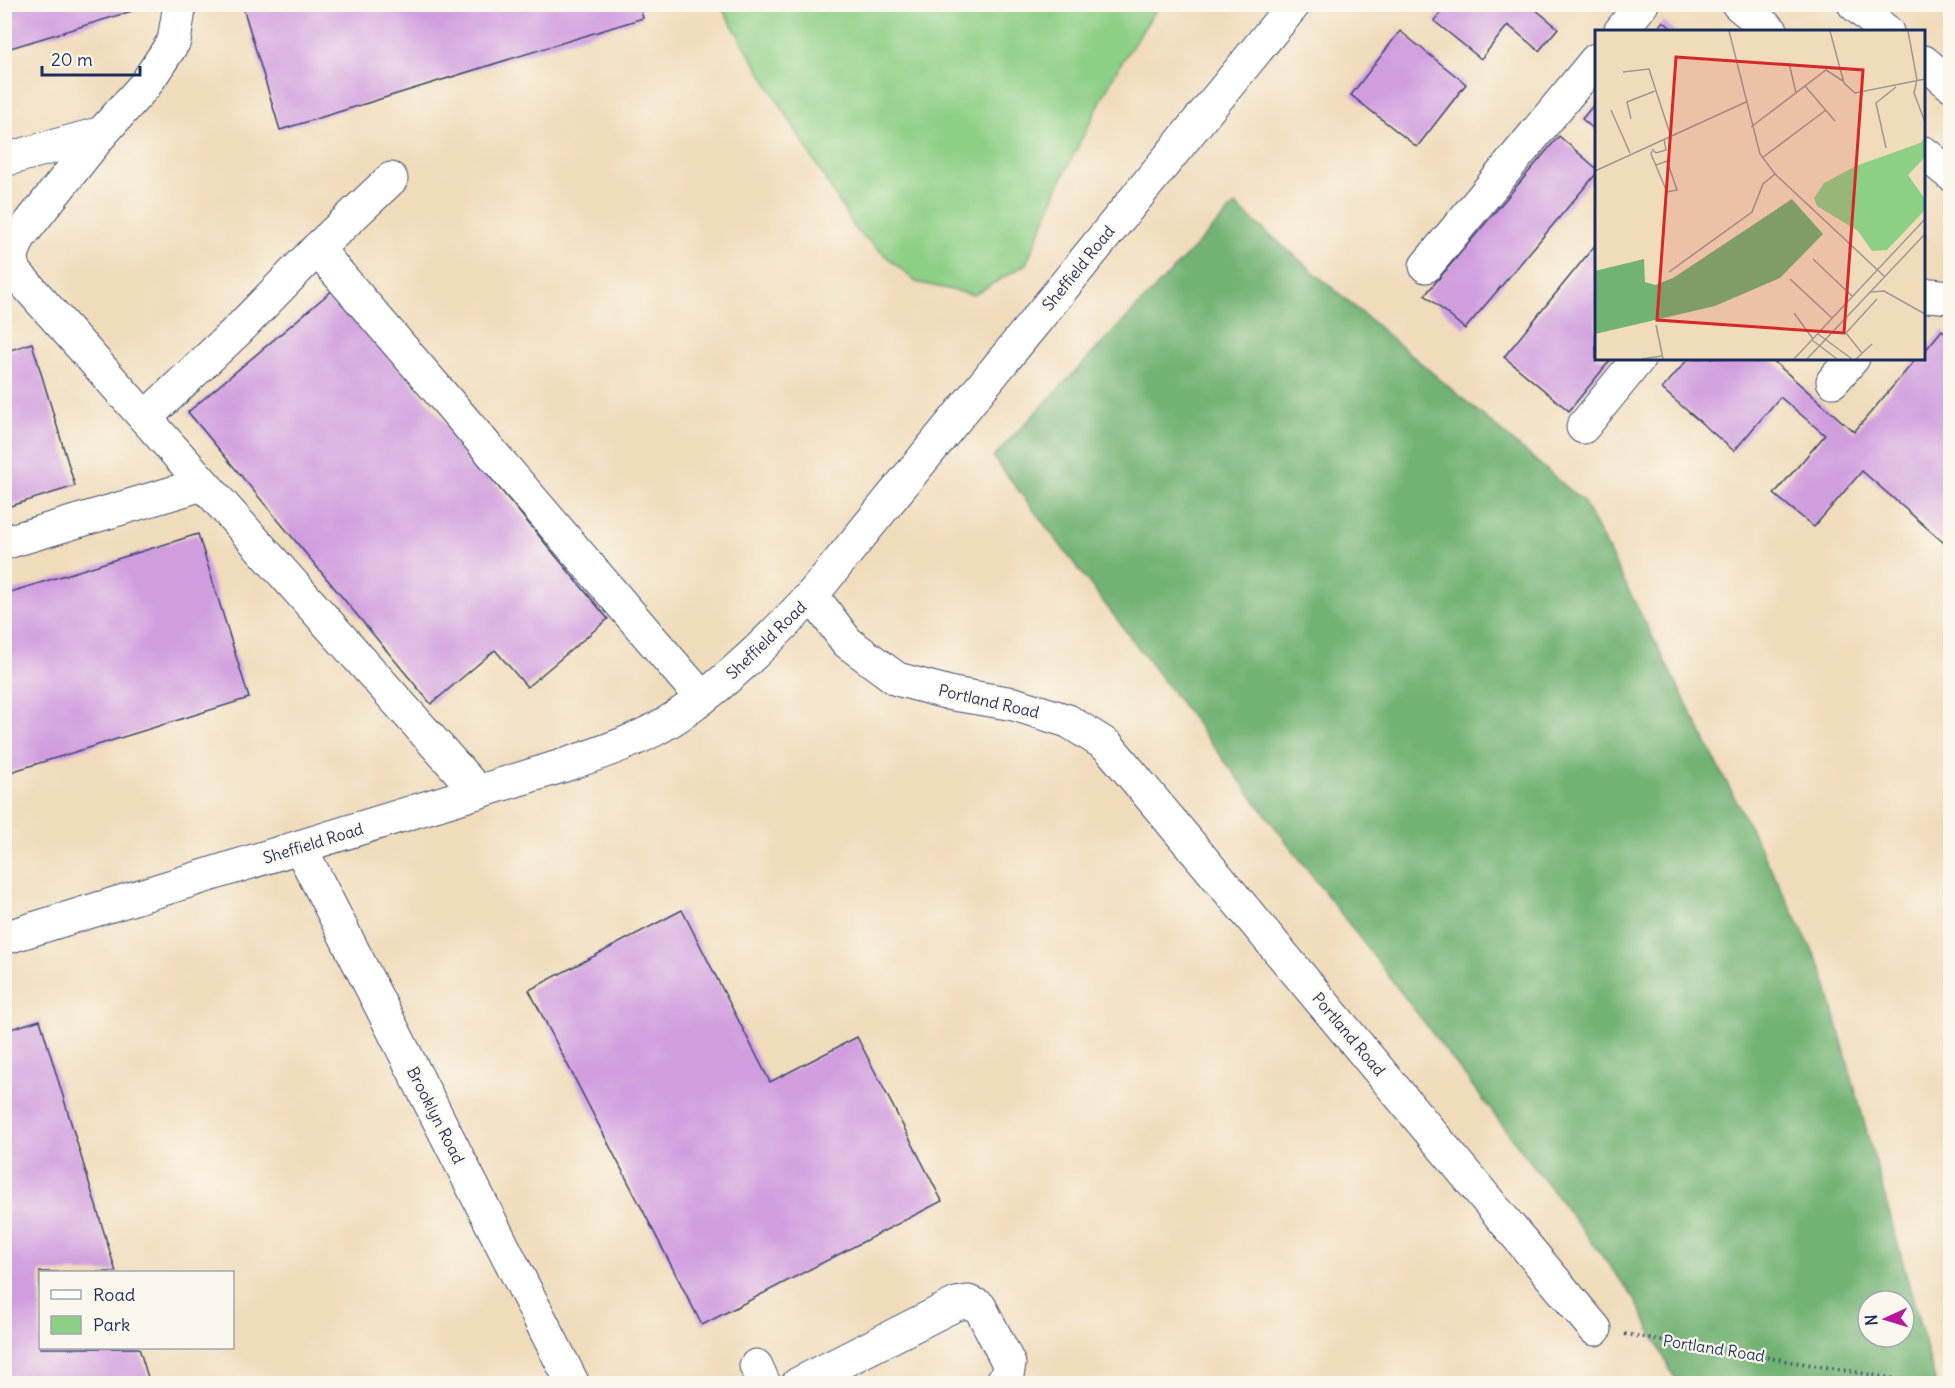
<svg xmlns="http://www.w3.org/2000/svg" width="1955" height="1388" viewBox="0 0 1955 1388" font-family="Delius,sans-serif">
<rect width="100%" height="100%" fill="#fbf7ec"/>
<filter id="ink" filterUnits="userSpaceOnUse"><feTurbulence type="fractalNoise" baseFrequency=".0167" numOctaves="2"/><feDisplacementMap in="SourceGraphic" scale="12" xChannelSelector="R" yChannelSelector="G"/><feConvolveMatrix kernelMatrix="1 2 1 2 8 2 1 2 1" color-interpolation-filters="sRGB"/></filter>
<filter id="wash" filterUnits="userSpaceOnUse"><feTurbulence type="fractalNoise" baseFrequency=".008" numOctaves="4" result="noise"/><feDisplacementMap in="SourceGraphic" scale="24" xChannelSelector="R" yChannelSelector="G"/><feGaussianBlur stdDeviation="1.35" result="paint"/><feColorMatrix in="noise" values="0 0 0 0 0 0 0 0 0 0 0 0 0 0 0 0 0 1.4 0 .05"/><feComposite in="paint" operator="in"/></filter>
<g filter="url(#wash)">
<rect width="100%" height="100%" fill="#f0dcbb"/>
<polygon fill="#8ecf86" stroke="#547f72" stroke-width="1.5" points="720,5 1159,5 1116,71 1063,176 1026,264 974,295 916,282 856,230"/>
<path fill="#72b273" stroke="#467068" stroke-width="1.5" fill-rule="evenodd" d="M1235 205 1583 501 1822 969 1936 1383H1677L1634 1298 993 457ZM1868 1301H1904V1337H1868Z"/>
<g id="blocks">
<g fill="#d09ddf">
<polygon points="4,4 152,4 152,5 4,50"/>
<polygon points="242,4 639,4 643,18 280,130"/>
<polygon points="1447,4 1529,4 1558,28 1539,51 1508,25 1481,59 1434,21"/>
<polygon points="1663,21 1676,32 1655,32"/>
<polygon points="1400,31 1466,84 1417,147 1351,95"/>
<polygon points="1596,102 1596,131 1582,119"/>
<polygon points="1559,136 1596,168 1596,174 1465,329 1425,295"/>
<polygon points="1596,244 1596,358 1612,358 1569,411 1504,357"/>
<polygon points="334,289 608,619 527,687 495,650 431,704 188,412"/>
<polygon points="1942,330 1950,337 1950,548 1862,471 1814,527 1774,494 1825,435 1780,397 1734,451 1662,389 1689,358 1770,358 1854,432 1917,358 1924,358 1924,352"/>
<polygon points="32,343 75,486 4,508 4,352"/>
<polygon points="198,534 249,698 4,774 4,594"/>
<polygon points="682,910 770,1082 857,1037 942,1201 702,1325 529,990"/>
<polygon points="40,1020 116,1272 40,1272 40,1348 139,1348 150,1384 4,1384 4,1031"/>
</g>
</g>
</g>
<g filter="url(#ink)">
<use href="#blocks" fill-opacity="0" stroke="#3b496c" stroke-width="1.5"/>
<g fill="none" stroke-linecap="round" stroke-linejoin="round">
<defs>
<g id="minor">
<polyline points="1620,32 1642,4"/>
<path d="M102 133 20 236C13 252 9 256 16 273L478 792"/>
<polyline points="4,160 102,133 145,85 174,41 180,4"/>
<polyline points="317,249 702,698"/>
<polyline points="1426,266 1596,60"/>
<polyline points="1924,297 1931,295 1950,297"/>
<polyline points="1833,381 1853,358"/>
<polyline points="145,418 238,330 317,249 391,179"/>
<polyline points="1583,427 1639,358"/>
<polyline points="4,543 203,484"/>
<polyline points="812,595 847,642 897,679 953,694 1014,704 1068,721 1108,746 1595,1329"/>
<polyline points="300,847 573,1384"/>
<path d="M4 938 565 765C603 752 646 738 679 715 729 681 771 638 812 595L1294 4"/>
<polyline points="756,1366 764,1384"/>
<polyline points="798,1384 956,1304 968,1302 980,1307 1009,1364 1007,1375 1001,1384"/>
</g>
<g id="major">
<polyline points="1738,4 1772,32"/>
<polyline points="1854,4 1887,32"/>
<polyline points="1924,62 1950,84"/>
<polyline points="1924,153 1950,174"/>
</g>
</defs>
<use href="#minor" stroke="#3b496c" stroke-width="35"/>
<use href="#major" stroke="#3b496c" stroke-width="35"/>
<polyline stroke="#3b496c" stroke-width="4" stroke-dasharray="1.5 4.5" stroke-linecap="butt" points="1625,1334 1927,1384"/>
<use href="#minor" stroke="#fff" stroke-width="33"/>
<use href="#major" stroke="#fff" stroke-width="33"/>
</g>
</g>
<g text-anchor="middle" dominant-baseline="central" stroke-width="4.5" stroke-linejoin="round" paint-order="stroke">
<g font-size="16" fill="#1b2f5e" stroke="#fbf7ec">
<text transform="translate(1078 268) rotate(-51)">Sheffield Road</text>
<text transform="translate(766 640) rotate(-44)">Sheffield Road</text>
<text transform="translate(989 701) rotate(13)">Portland Road</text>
<text transform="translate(313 843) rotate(-17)">Sheffield Road</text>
<text transform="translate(1349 1034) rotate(50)">Portland Road</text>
<text transform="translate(436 1115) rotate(63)">Brooklyn Road</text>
<text transform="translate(1714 1348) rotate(9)">Portland Road</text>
</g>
</g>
<g transform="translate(1595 30)">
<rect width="330" height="330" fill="#f0dcbb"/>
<path d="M330 108V127L313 145 330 169V180L292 220 277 221 263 201 222 176 219 168 229 153 261 136 325 113Z" fill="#8ecf86"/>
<path d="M197 169 228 204 185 248 120 276 0 304V241L49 229 50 252 60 255 78 248Z" fill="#72b273"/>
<path fill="none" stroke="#9b9796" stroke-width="1.5" d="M134 1 165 124 180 144 289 246M235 1 249 53 260 63 330 49M313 1 322 50 319 63 330 92M194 33 201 63M28 42 54 39 75 104M210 56 240 91M16 80 35 123M36 89 32 72 60 61M156 97 231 40 248 51M291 118 281 73 301 57M57 119 61 123 71 120 69 109M57 121 56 124 72 162 82 160 72 131 61 135M167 128 231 80M0 141 151 72M218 229 257 266M74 242 157 182 168 154 180 144M195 249 237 288M276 262 289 261 330 284M199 283 218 309M61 295 68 329M223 304 257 329M217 310 242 329M267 323 251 303 282 269M47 329 67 326M199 329 330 189M212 329 330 204M261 329 277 314"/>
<path fill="#d62828" fill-opacity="0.15" stroke="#d62828" stroke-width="3" d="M81 27 268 40 249 303 62 290Z"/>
<rect width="330" height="330" fill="none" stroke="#1b2f5e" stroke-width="3"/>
</g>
<rect width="1955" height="1388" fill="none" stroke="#fbf7ec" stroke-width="24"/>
<rect x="39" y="1271" width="195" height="78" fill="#fbf7ec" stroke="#a1a7b3" stroke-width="1.5"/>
<rect x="51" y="1290" width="30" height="9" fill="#ffffff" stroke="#a1a7b3" stroke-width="1.5"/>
<text x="93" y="1301" font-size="18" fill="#1b2f5e">Road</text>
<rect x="51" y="1316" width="30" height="18" fill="#8ecf86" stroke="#a1a7b3" stroke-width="1.5"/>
<text x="93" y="1331" font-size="18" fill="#1b2f5e">Park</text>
<g transform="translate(1886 1319) rotate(266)"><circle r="28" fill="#fbf7ec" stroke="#a1a7b3" stroke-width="1.5"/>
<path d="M0-4.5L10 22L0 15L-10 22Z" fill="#b5179e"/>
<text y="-9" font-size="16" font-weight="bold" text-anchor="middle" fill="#1b2f5e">N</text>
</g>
<path d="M42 66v9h98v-9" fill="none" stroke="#1b2f5e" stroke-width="3"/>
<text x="51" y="66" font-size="18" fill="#1b2f5e" stroke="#fbf7ec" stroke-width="4.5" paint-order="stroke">20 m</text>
</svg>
